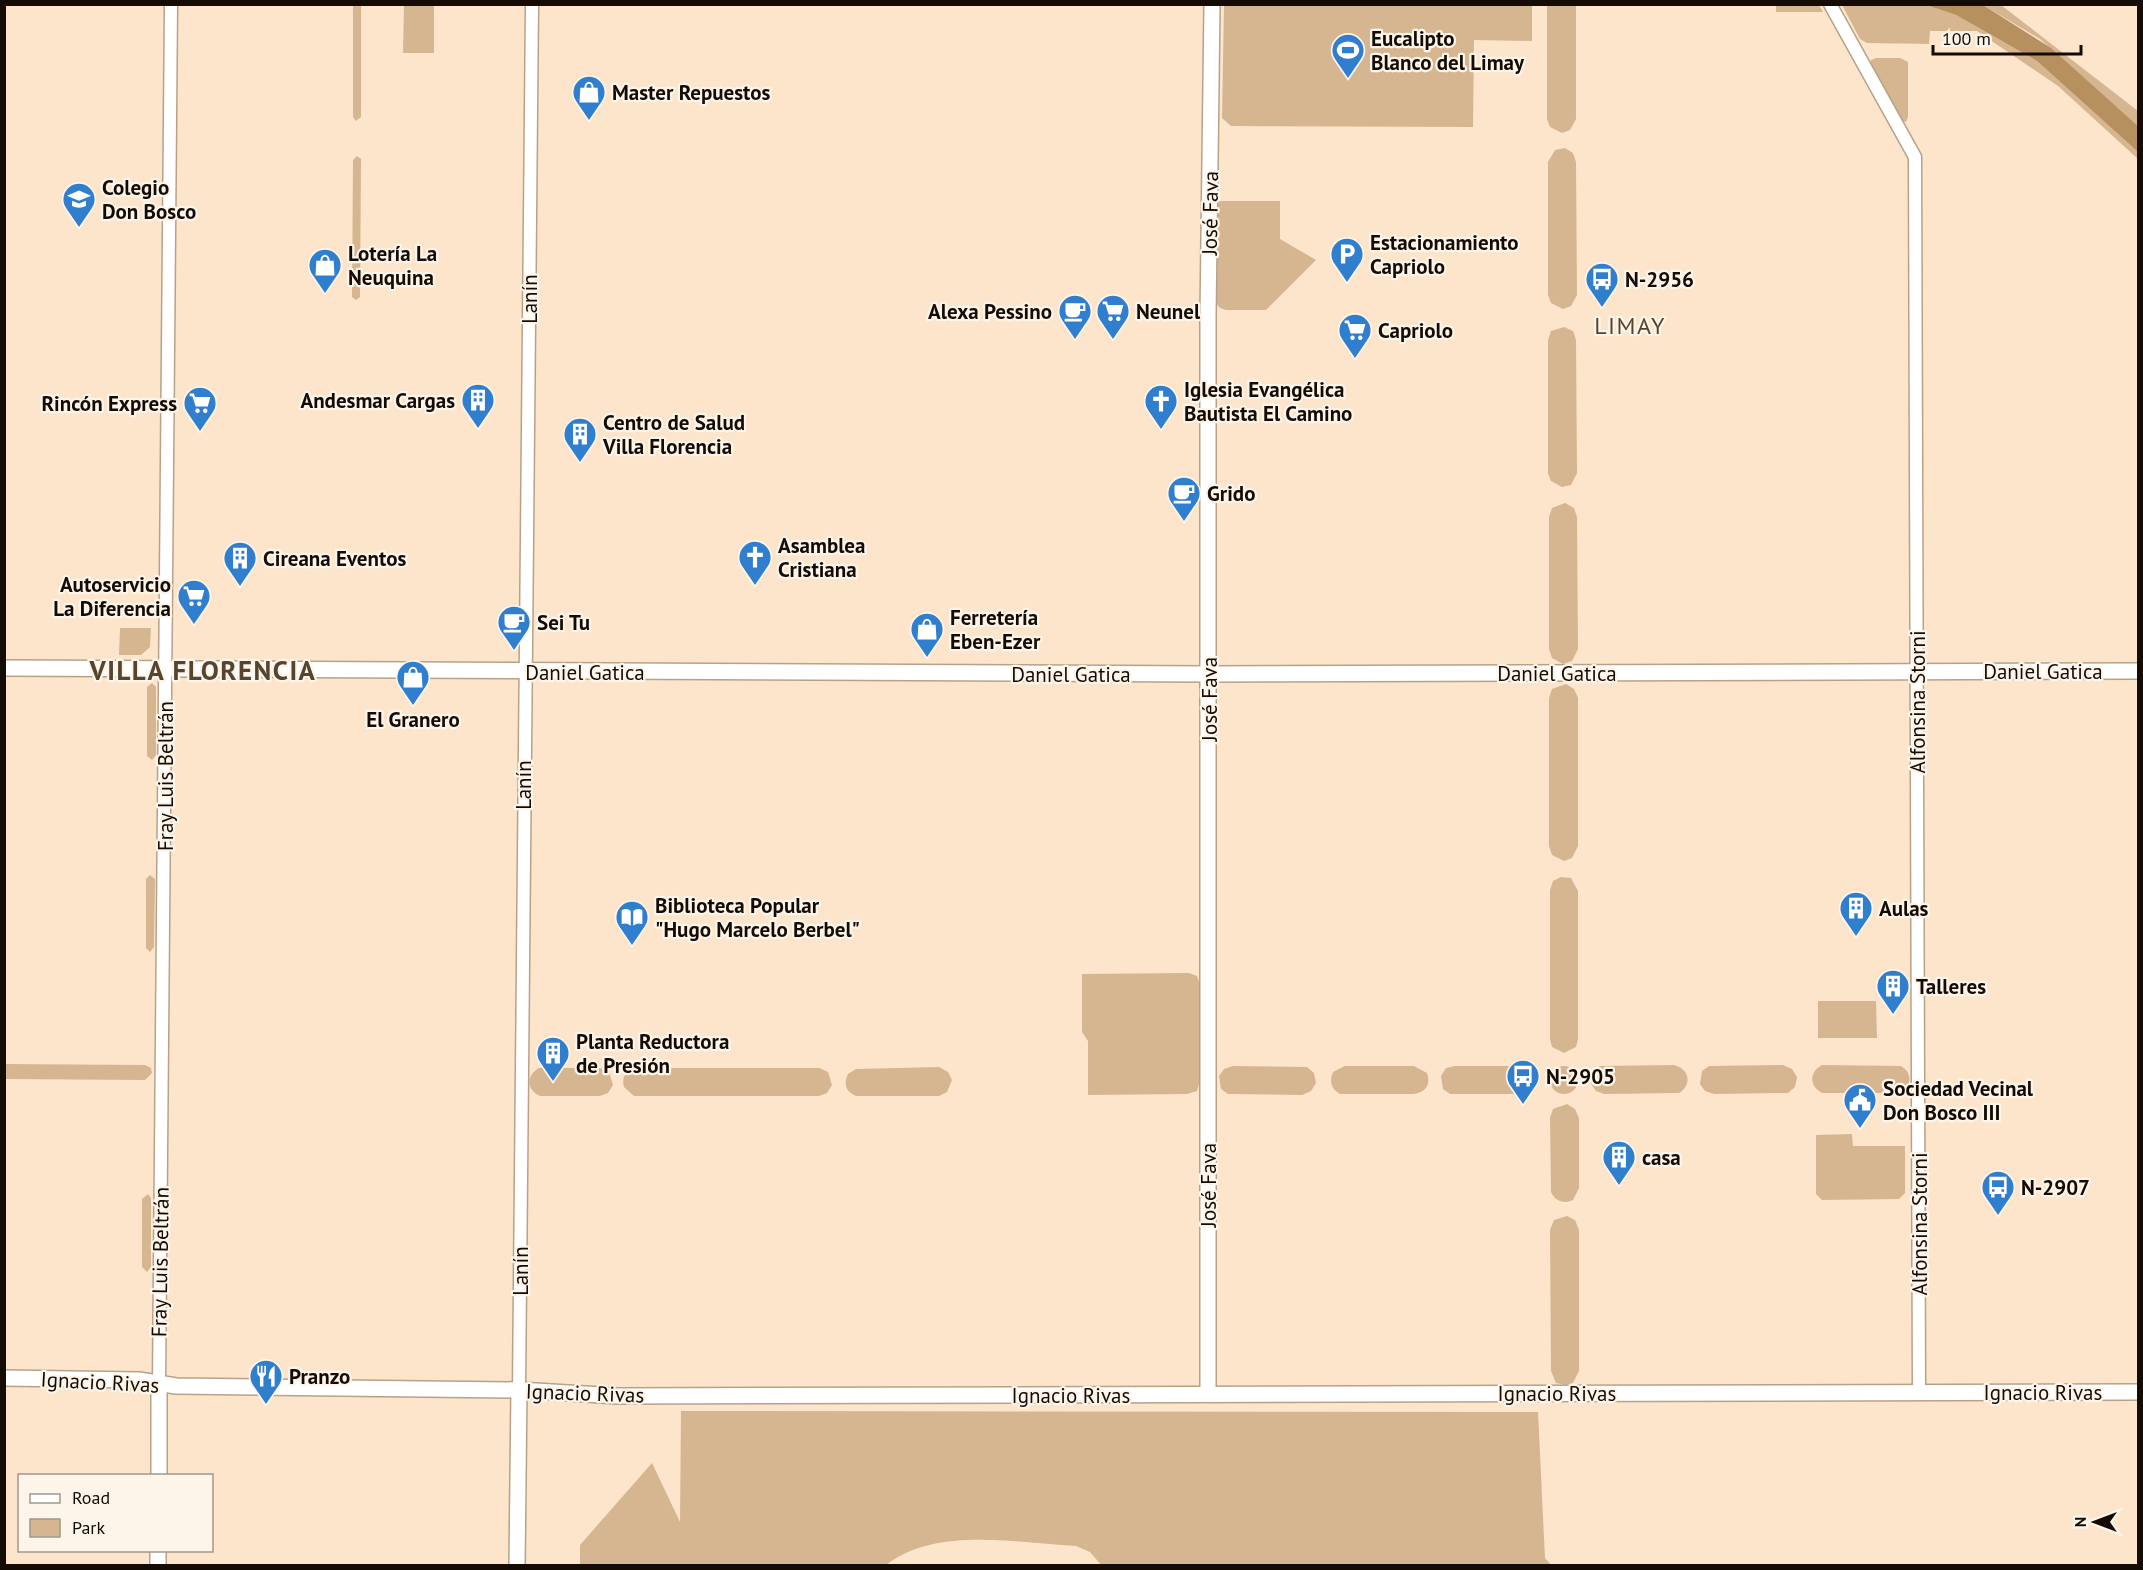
<svg xmlns="http://www.w3.org/2000/svg" width="2143" height="1570" viewBox="0 0 2143 1570" font-family="'PT Sans',sans-serif">
<rect width="100%" height="100%" fill="#fce5cb"/>
<g fill="#d6b690">
<polygon points="1776,4 1819,5 1823,12 1776,12"/>
<polygon points="353,5 361,5 361,117 356,121 353,117"/>
<polygon points="404,5 434,5 434,53 403,53"/>
<polygon points="1224,5 1532,5 1532,41 1474,40 1473,127 1231,126 1222,118"/>
<polygon points="1547,5 1576,5 1576,119 1570,130 1562,133 1550,127 1547,119"/>
<polygon points="1842,5 1926,5 1956,15 2037,61 2138,152 2138,159 2058,86 1977,31 1930,31 1929,44 1867,43 1860,39"/>
<polygon points="1983,5 2001,5 2138,111 2138,126 2040,39"/>
<polygon points="1876,58 1900,58 1908,62 1908,117 1906,122 1902,121 1871,66 1871,60"/>
<polygon points="1565,148 1573,153 1576,162 1577,295 1571,306 1563,309 1551,303 1548,295 1548,162 1555,150"/>
<polygon points="357,156 361,159 360,297 356,300 352,297 353,160"/>
<polygon points="1216,201 1280,201 1280,239 1316,260 1266,310 1226,310 1220,308 1216,303"/>
<polygon points="1564,327 1573,331 1576,340 1577,473 1571,485 1562,487 1551,481 1548,473 1548,340 1551,331"/>
<polygon points="1565,503 1574,508 1577,517 1578,649 1572,661 1563,664 1552,658 1549,649 1549,517 1552,508"/>
<polygon points="120,628 151,628 150,647 141,655 119,655"/>
<polygon points="152,683 156,687 156,755 152,760 147,756 147,687"/>
<polygon points="1566,684 1574,689 1578,698 1578,846 1572,858 1564,861 1552,855 1549,846 1549,698 1552,689"/>
<polygon points="150,875 155,879 154,947 150,952 146,948 146,879"/>
<polygon points="1561,877 1571,878 1578,891 1578,1039 1576,1047 1564,1053 1552,1047 1550,1039 1550,890 1553,881"/>
<polygon points="1189,973 1197,976 1200,985 1200,1081 1197,1091 1187,1094 1088,1095 1088,1041 1082,1032 1082,974"/>
<polygon points="1818,1001 1876,1001 1877,1038 1818,1038"/>
<polygon points="5,1064 145,1065 151,1068 152,1073 145,1080 5,1079"/>
<path d="M1674 1065C1690 1069 1692 1085 1679 1093L1604 1094 1596 1091 1591 1084 1593 1071 1600 1066Z"/>
<polygon points="1783,1065 1792,1069 1797,1077 1795,1087 1788,1093 1714,1094 1705,1091 1700,1084 1702,1071 1709,1066"/>
<path d="M1822 1065 1901 1066C1911 1072 1912 1081 1905 1090L1896 1093H1822C1809 1086 1809 1072 1822 1065Z"/>
<circle cx="1564" cy="1080" r="14"/>
<polygon points="1233,1066 1307,1067 1314,1073 1316,1083 1311,1091 1302,1095 1228,1094 1221,1089 1219,1076 1224,1069"/>
<path d="M1345 1066H1414L1427 1073C1431 1084 1426 1092 1414 1094H1340C1331 1089 1329 1081 1333 1072Z"/>
<polygon points="1455,1066 1525,1066 1534,1069 1538,1083 1534,1091 1525,1094 1450,1094 1443,1089 1441,1076 1446,1068"/>
<path d="M939 1067 948 1072 952 1080 947 1092 939 1096H856C846 1092 843 1084 848 1074L856 1069Z"/>
<path d="M539 1068H600L609 1072 613 1085 608 1093 600 1096H540C526 1090 526 1075 539 1068Z"/>
<path d="M638 1068H819L828 1072 832 1085 827 1093 819 1096H634L624 1087C621 1076 627 1069 638 1068Z"/>
<path d="M1567 1104 1575 1109 1579 1118V1188L1573 1200C1564 1204 1556 1202 1551 1192L1550 1118 1553 1109Z"/>
<polygon points="1852,1134 1853,1146 1905,1146 1905,1193 1899,1199 1822,1200 1816,1194 1816,1135"/>
<polygon points="148,1194 151,1198 151,1267 147,1272 142,1267 142,1199"/>
<polygon points="1567,1216 1575,1220 1579,1230 1579,1371 1573,1383 1565,1385 1556,1383 1551,1371 1550,1230 1554,1220"/>
<path d="M681 1411 1538 1412 1545 1558 1551 1565 1102 1566 1090 1552 1076 1546C1016 1543 936 1526 886 1565H580V1545L652 1463 680 1522Z"/>
</g>
<polygon fill="#b7905f" points="1926,5 1983,5 2051,48 2138,126 2138,152 2037,61 1956,15"/>
<g fill="none" stroke-linecap="round" stroke-linejoin="round">
<defs>
<g id="tertiary">
<polyline points="1830,4 1915,157 1919,1392"/>
<polyline points="159,1383 171,4"/>
<polyline points="519,1390 532,4"/>
</g>
<g id="secondary">
<polyline points="4,668 1209,674 2138,671"/>
<polyline points="4,1378 139,1380 176,1386 519,1390 618,1396 2138,1392"/>
<polyline points="1208,1394 1208,317 1212,4"/>
<polyline points="159,1476 159,1383"/>
<polyline points="158,1566 158,1550"/>
<polyline points="517,1566 519,1390"/>
</g>
</defs>
<use href="#tertiary" stroke="#b7a289" stroke-width="15"/>
<use href="#secondary" stroke="#b7a289" stroke-width="18"/>
<use href="#tertiary" stroke="#fff" stroke-width="12"/>
<use href="#secondary" stroke="#fff" stroke-width="15"/>
</g>
<defs>
<symbol id="stadium-pin" viewBox="-11 -11 22 30"><path d="M0 17L-7.5 6A9.5 9.5 0 1 1 7.5 6Z" fill="#307ece" stroke="#fef5ea"/><path d="M0-5a6.5 5 0 1 0 0 10a6.5 5 0 1 0 0-10ZM-3.5-1.8h7v3.6h-7Z" fill="#fff"/></symbol>
<symbol id="shop-pin" viewBox="-11 -11 22 30"><path d="M0 17L-7.5 6A9.5 9.5 0 1 1 7.5 6Z" fill="#307ece" stroke="#fef5ea"/><path d="M-5-2.5h2.3a2.7 3.5 0 0 1 5.4 0H5L5.5 6h-11ZM-1.5-2.5h3a1.5 2.3 0 0 0-3 0Z" fill="#fff"/></symbol>
<symbol id="school-pin" viewBox="-11 -11 22 30"><path d="M0 17L-7.5 6A9.5 9.5 0 1 1 7.5 6Z" fill="#307ece" stroke="#fef5ea"/><path d="M0-5L7-2L0 1L-7-2ZM-4 1L0 2.5L4 1V4Q0 6-4 4Z" fill="#fff"/></symbol>
<symbol id="parking-pin" viewBox="-11 -11 22 30"><path d="M0 17L-7.5 6A9.5 9.5 0 1 1 7.5 6Z" fill="#307ece" stroke="#fef5ea"/><path d="M-3.5-5.5H1a3.5 3.5 0 0 1 0 7H-1V5.5H-3.5ZM-1-3.4V-.6H.8a1.4 1.4 0 0 0 0-2.8Z" fill="#fff"/></symbol>
<symbol id="bus-pin" viewBox="-11 -11 22 30"><path d="M0 17L-7.5 6A9.5 9.5 0 1 1 7.5 6Z" fill="#307ece" stroke="#fef5ea"/><path d="M-5-6H5V4H4V6H2V4H-2V6H-4V4H-5ZM-3.5-4V0h7V-4ZM-3.5 1.2v1.5H-2V1.2ZM2 1.2v1.5H3.5V1.2Z" fill="#fff"/></symbol>
<symbol id="cafe-pin" viewBox="-11 -11 22 30"><path d="M0 17L-7.5 6A9.5 9.5 0 1 1 7.5 6Z" fill="#307ece" stroke="#fef5ea"/><path d="M-5.5-4.5H6V0H3Q3 3.5 0 3.5H-2.5Q-5.5 3.5-5.5 0ZM3-3.2v2h1.7v-2ZM-6 4.5H4V6H-6Z" fill="#fff"/></symbol>
<symbol id="supermarket-pin" viewBox="-11 -11 22 30"><path d="M0 17L-7.5 6A9.5 9.5 0 1 1 7.5 6Z" fill="#307ece" stroke="#fef5ea"/><path d="M-6-5.5h2.5l.6 2H6L4.5 2H-2.5L-4.4-4H-6ZM-1.5 3.2a1.3 1.3 0 1 0 .1 0ZM3 3.2a1.3 1.3 0 1 0 .1 0Z" fill="#fff"/></symbol>
<symbol id="building-pin" viewBox="-11 -11 22 30"><path d="M0 17L-7.5 6A9.5 9.5 0 1 1 7.5 6Z" fill="#307ece" stroke="#fef5ea"/><path d="M-4-6H4V6H1V3H-1V6H-4ZM-2.5-4.3h1.7v1.8h-1.7ZM.8-4.3h1.7v1.8H.8ZM-2.5-1h1.7V.8h-1.7ZM.8-1h1.7V.8H.8Z" fill="#fff"/></symbol>
<symbol id="church-pin" viewBox="-11 -11 22 30"><path d="M0 17L-7.5 6A9.5 9.5 0 1 1 7.5 6Z" fill="#307ece" stroke="#fef5ea"/><path d="M-1.2-6h2.4v3.5h3.3v2.4h-3.3V6h-2.4V-.1h-3.3v-2.4h3.3Z" fill="#fff"/></symbol>
<symbol id="library-pin" viewBox="-11 -11 22 30"><path d="M0 17L-7.5 6A9.5 9.5 0 1 1 7.5 6Z" fill="#307ece" stroke="#fef5ea"/><path d="M-6-4Q-3-5.5-.7-3.5V5Q-3 3-6 4ZM6-4Q3-5.5 .7-3.5V5Q3 3 6 4Z" fill="#fff"/></symbol>
<symbol id="civic-pin" viewBox="-11 -11 22 30"><path d="M0 17L-7.5 6A9.5 9.5 0 1 1 7.5 6Z" fill="#307ece" stroke="#fef5ea"/><path d="M-.6-6.5H3V-4.5H.6V-3L4-1V1h2V6H-6V1h2V-1L-.6-3ZM-1.2 2.5V6h2.4V2.5Z" fill="#fff"/></symbol>
<symbol id="restaurant-pin" viewBox="-11 -11 22 30"><path d="M0 17L-7.5 6A9.5 9.5 0 1 1 7.5 6Z" fill="#307ece" stroke="#fef5ea"/><path d="M-5-6h1v4h1v-4h1v4h1v-4h1v5L-1.5 .5V6h-2V.5L-5-1ZM5-6V6H3V1.5H1.5Q1.5-4 5-6Z" fill="#fff"/></symbol>
</defs>
<g fill-rule="evenodd">
<use href="#stadium-pin" x="1329" y="31" width="38" height="52"/>
<use href="#shop-pin" x="570" y="73" width="38" height="52"/>
<use href="#school-pin" x="60" y="180" width="38" height="52"/>
<use href="#parking-pin" x="1328" y="235" width="38" height="52"/>
<use href="#shop-pin" x="306" y="246" width="38" height="52"/>
<use href="#bus-pin" x="1583" y="260" width="38" height="52"/>
<use href="#cafe-pin" x="1056" y="292" width="38" height="52"/>
<use href="#supermarket-pin" x="1094" y="292" width="38" height="52"/>
<use href="#supermarket-pin" x="1336" y="311" width="38" height="52"/>
<use href="#building-pin" x="459" y="381" width="38" height="52"/>
<use href="#church-pin" x="1142" y="382" width="38" height="52"/>
<use href="#supermarket-pin" x="181" y="384" width="38" height="52"/>
<use href="#building-pin" x="561" y="415" width="38" height="52"/>
<use href="#cafe-pin" x="1165" y="474" width="38" height="52"/>
<use href="#church-pin" x="736" y="538" width="38" height="52"/>
<use href="#building-pin" x="221" y="539" width="38" height="52"/>
<use href="#supermarket-pin" x="175" y="577" width="38" height="52"/>
<use href="#cafe-pin" x="495" y="603" width="38" height="52"/>
<use href="#shop-pin" x="908" y="610" width="38" height="52"/>
<use href="#shop-pin" x="394" y="658" width="38" height="52"/>
<use href="#building-pin" x="1837" y="889" width="38" height="52"/>
<use href="#library-pin" x="613" y="898" width="38" height="52"/>
<use href="#building-pin" x="1874" y="967" width="38" height="52"/>
<use href="#building-pin" x="534" y="1034" width="38" height="52"/>
<use href="#bus-pin" x="1504" y="1057" width="38" height="52"/>
<use href="#civic-pin" x="1841" y="1081" width="38" height="52"/>
<use href="#building-pin" x="1600" y="1138" width="38" height="52"/>
<use href="#bus-pin" x="1979" y="1168" width="38" height="52"/>
<use href="#restaurant-pin" x="247" y="1357" width="38" height="52"/>
</g>
<g text-anchor="middle" dominant-baseline="central" stroke-width="4.5" stroke-linejoin="round" paint-order="stroke">
<g font-size="21" font-weight="bold" fill="#140c04" stroke="#fef5ea" text-anchor="start">
<text x="1371" y="38">Eucalipto<tspan x="1371" dy="24">Blanco del Limay</tspan></text>
<text x="612" y="92">Master Repuestos</text>
<text x="102" y="187">Colegio<tspan x="102" dy="24">Don Bosco</tspan></text>
<text x="1370" y="242">Estacionamiento<tspan x="1370" dy="24">Capriolo</tspan></text>
<text x="348" y="253">Lotería La<tspan x="348" dy="24">Neuquina</tspan></text>
<text x="1625" y="279">N-2956</text>
<text x="1052" y="311" text-anchor="end">Alexa Pessino</text>
<text x="1136" y="311">Neunel</text>
<text x="1378" y="330">Capriolo</text>
<text x="1184" y="389">Iglesia Evangélica<tspan x="1184" dy="24">Bautista El Camino</tspan></text>
<text x="455" y="400" text-anchor="end">Andesmar Cargas</text>
<text x="177" y="403" text-anchor="end">Rincón Express</text>
<text x="603" y="422">Centro de Salud<tspan x="603" dy="24">Villa Florencia</tspan></text>
<text x="1207" y="493">Grido</text>
<text x="778" y="545">Asamblea<tspan x="778" dy="24">Cristiana</tspan></text>
<text x="263" y="558">Cireana Eventos</text>
<text x="171" y="584" text-anchor="end">Autoservicio<tspan x="171" dy="24">La Diferencia</tspan></text>
<text x="950" y="617">Ferretería<tspan x="950" dy="24">Eben-Ezer</tspan></text>
<text x="537" y="622">Sei Tu</text>
<text x="413" y="719" text-anchor="middle">El Granero</text>
<text x="655" y="905">Biblioteca Popular<tspan x="655" dy="24">"Hugo Marcelo Berbel"</tspan></text>
<text x="1879" y="908">Aulas</text>
<text x="1916" y="986">Talleres</text>
<text x="576" y="1041">Planta Reductora<tspan x="576" dy="24">de Presión</tspan></text>
<text x="1546" y="1076">N-2905</text>
<text x="1883" y="1088">Sociedad Vecinal<tspan x="1883" dy="24">Don Bosco III</tspan></text>
<text x="1642" y="1157">casa</text>
<text x="2021" y="1187">N-2907</text>
<text x="289" y="1376">Pranzo</text>
</g>
<g font-size="21" fill="#140c04" stroke="#fef5ea">
<text transform="translate(1210 213) rotate(-89)">José Fava</text>
<text transform="translate(529 299) rotate(-90)">Lanín</text>
<text x="2043" y="671">Daniel Gatica</text>
<text x="585" y="672">Daniel Gatica</text>
<text x="1557" y="673">Daniel Gatica</text>
<text x="1071" y="674">Daniel Gatica</text>
<text transform="translate(1209 699) rotate(-90)">José Fava</text>
<text transform="translate(1917 702) rotate(-90)">Alfonsina Storni</text>
<text transform="translate(165 776) rotate(-90)">Fray Luis Beltrán</text>
<text transform="translate(523 785) rotate(-90)">Lanín</text>
<text transform="translate(1208 1185) rotate(-90)">José Fava</text>
<text transform="translate(1919 1224) rotate(-90)">Alfonsina Storni</text>
<text transform="translate(160 1262) rotate(-89)">Fray Luis Beltrán</text>
<text transform="translate(520 1271) rotate(-90)">Lanín</text>
<text transform="translate(100 1382) rotate(3)">Ignacio Rivas</text>
<text x="2043" y="1392">Ignacio Rivas</text>
<text transform="translate(585 1393) rotate(2)">Ignacio Rivas</text>
<text x="1557" y="1393">Ignacio Rivas</text>
<text x="1071" y="1395">Ignacio Rivas</text>
</g>
<g font-size="24" letter-spacing="1.5" fill="#56442e" stroke="#fef5ea">
<text x="1630" y="325">LIMAY</text>
</g>
<g font-size="27" font-weight="bold" letter-spacing="1.5" fill="#56442e" stroke="#fef5ea">
<text x="203" y="670">VILLA FLORENCIA</text>
</g>
</g>
<rect width="2143" height="1570" fill="none" stroke="#140c04" stroke-width="12"/>
<rect x="18" y="1474" width="195" height="78" fill="#fef5ea" stroke="#a0988e" stroke-width="1.5"/>
<rect x="30" y="1494" width="30" height="9" fill="#ffffff" stroke="#a0988e" stroke-width="1.5"/>
<text x="72" y="1504" font-size="18" fill="#140c04">Road</text>
<rect x="30" y="1519" width="30" height="18" fill="#d6b690" stroke="#a0988e" stroke-width="1.5"/>
<text x="72" y="1534" font-size="18" fill="#140c04">Park</text>
<g transform="translate(2095 1522) rotate(270)" stroke="#fef5ea" stroke-width="4.5" paint-order="stroke">
<path d="M0-4.5L10 22L0 15L-10 22Z" fill="#140c04"/>
<text y="-9" font-size="16" font-weight="bold" text-anchor="middle" fill="#140c04">N</text>
</g>
<path d="M1933 45v9h148v-9" fill="none" stroke="#140c04" stroke-width="3"/>
<text x="1942" y="45" font-size="18" fill="#140c04" stroke="#fef5ea" stroke-width="4.5" paint-order="stroke">100 m</text>
</svg>
